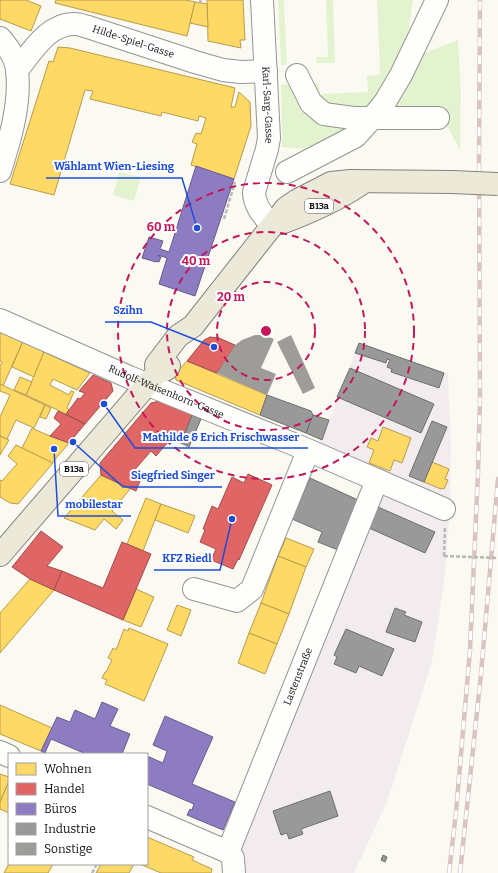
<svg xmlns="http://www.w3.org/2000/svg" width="498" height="873" viewBox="0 0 498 873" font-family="Bitter,serif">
<rect width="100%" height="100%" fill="#fbfaf2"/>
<polygon fill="#f3ecef" points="359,343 444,373 448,372 451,447 450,506 445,575 432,662 387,802 354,873 233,873 231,848 377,480 308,451 322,440"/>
<g fill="#e3f3cf">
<polygon points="278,0 284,0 287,65 281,65"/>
<polygon points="326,0 333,0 335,63 316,63 317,57 328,57"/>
<polygon points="377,0 413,0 406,48 373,104 361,108 327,108 315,95 314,83 319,83 320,94 368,92 367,76 380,75"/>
<polygon points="458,40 461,90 460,150 446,124 388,111 416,56"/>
<polygon points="288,84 326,125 345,128 332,139 308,149 282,147 281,85"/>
<polygon points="119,172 141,177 134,201 113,195"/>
</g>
<g fill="#ffd966" stroke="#b79c4c">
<polygon points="0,0 26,0 41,6 31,31 0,19"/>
<polygon points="56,0 186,0 195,2 187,36 55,3"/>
<polygon points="207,0 243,0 245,40 240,40 241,48 208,41"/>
<polygon points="195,2 207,4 208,27 190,23"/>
<polygon points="58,47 70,48 235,88 231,107 235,107 239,92 250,102 251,126 234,179 191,165 197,144 192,142 196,133 201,134 206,118 199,116 198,121 162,112 161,116 90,99 93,91 85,90 54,195 10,184 49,61 53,62"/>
<polygon points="0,331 23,341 3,386 0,384 0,366 2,362 0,361"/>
<polygon points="23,341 44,352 34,377 12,367"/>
<polygon points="44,352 90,373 77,390 53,379 50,385 69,395 71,391 74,392 67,408 69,410 66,414 26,395"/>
<polygon points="187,361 267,395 260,415 176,380 175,374"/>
<polygon points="20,377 32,382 26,395 14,390"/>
<polygon points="0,384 45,405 34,428 16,420 7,439 0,436 0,417 10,395 0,391"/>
<polygon points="45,405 51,408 46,419 40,417"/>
<polygon points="383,427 411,438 402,463 394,460 390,471 369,463 374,450 367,447 371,438 378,441"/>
<polygon points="32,428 45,434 69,443 52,463 22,448"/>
<polygon points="0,436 9,440 0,455"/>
<polygon points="16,445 53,463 18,504 10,503 0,497 0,480 2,481 17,464 8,456"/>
<polygon points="432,462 449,469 445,479 448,480 444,489 442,488 441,489 424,482"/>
<polygon points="101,475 130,489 112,511 123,520 116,529 104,519 95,530 64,518"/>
<polygon points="146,498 161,504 143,551 127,544"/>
<polygon points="161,504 195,516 188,533 155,520"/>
<polygon points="286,538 314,549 306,567 278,556"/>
<polygon points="278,556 306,567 289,614 261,603"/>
<polygon points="30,579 54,590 0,653 0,613"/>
<polygon points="136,589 154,597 141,627 123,620"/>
<polygon points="261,603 289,614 277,644 249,633"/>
<polygon points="177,605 191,610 181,636 167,630"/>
<polygon points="129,628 168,644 144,701 105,684 107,680 102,678 105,672 106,672 112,660 108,658 113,648 116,650 124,629 128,631"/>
<polygon points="249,633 277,644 265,674 238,663"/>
<polygon points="0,705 52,728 41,751 0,734"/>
<polygon points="0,774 9,777 9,781 0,802"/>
<polygon points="9,781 9,813 0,809 0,802"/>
<polygon points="147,837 194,857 192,860 212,869 211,873 161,873 140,864 147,864"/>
<polygon points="9,864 53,864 48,873 4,873"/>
<polygon points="101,864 134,864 129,873 96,873"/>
</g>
<g fill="#e06666" stroke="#a14c4c">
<polygon points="210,337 219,338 235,345 217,373 187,361 204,340"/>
<polygon points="93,375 111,383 113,391 85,424 66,414 78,398 80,399 85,393 79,391"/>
<polygon points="160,401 192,415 181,443 169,441 156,456 151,451 131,474 140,481 136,491 101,475 100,463 151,403"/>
<polygon points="58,411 85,424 69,443 50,436 61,424 54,418"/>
<polygon points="248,474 272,485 239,560 238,559 233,569 211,560 216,549 200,542 205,530 203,529 212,506 218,509 232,477 244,483"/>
<polygon points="41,531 63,547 47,566 62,571 54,590 30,579 12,567"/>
<polygon points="122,542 151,554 123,620 54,590 62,571 103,588"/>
</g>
<g fill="#8e7cc3" stroke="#685b8d">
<polygon points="196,166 234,179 195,296 159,284 167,258 158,255 158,256 161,257 159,262 156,261 156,262 142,258 149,237 163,241 160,249 169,252"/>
<polygon points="102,702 118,709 110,726 130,734 122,754 86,754 51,739 45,753 41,751 57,717 70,722 75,710 95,719"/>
<polygon points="165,716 213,737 192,784 235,802 223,830 187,815 190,809 192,810 194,804 147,784 147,756 163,763 167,751 153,745"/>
</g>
<g fill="#999" stroke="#6f6f6f">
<polygon points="359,343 444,373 439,388 391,372 392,369 387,367 390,360 387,359 386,363 355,353"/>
<polygon points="350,368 434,404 421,433 337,397"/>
<polygon points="267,395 311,411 313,415 306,433 260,415"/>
<polygon points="192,415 201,419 189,447 181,443"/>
<polygon points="313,415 329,420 322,440 306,433"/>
<polygon points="432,421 447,427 424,482 409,476"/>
<polygon points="310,478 358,500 338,550 318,542 322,532 292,519"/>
<polygon points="378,507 435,532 425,553 369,528"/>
<polygon points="395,608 406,612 404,615 422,622 415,642 386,632"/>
<polygon points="346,629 394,649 382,676 359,666 356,673 334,664 337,657 334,655"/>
<polygon points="330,791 338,816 301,829 303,834 289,839 287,833 281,835 273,811"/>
<polygon points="383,855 387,857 385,862 381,860"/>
</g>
<g fill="#9e9c98">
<polygon points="255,335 264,335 274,339 261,368 276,374 267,395 217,373 235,345 242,340"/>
<polygon points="291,335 315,388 303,394 277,342"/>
</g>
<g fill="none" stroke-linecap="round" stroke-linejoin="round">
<defs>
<g id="minor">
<path id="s1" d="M262 0 269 138 267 149 254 192C254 206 264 216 272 226"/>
<path d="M0 38C8 47 16 58 17 70 21 104 10 139 0 171"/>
<path id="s2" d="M17 70C32 52 48 23 75 24 79 24 84 26 88 27L195 62 223 70 241 72 266 71"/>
<polyline points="297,75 311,103 324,114 353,118 438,118"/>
<polyline points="287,172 356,136 373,117 385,102 401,75 437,0"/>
<path id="s3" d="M0 320 129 377 303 448 444 509"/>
<polyline points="194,589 237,601 252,589 308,451"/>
<polyline points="0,752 9,756"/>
<polyline points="147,817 228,852 233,858 234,873"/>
<path id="s4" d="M228 852 377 480"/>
</g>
<g id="major">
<path d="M281 223C308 213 337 200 361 184"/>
<polyline points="157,373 156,365 178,336 193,326 286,208 296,201 331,183 350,181 452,182"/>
<polyline points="0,555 157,373 167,369 169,366"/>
</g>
</defs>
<use href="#minor" stroke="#959491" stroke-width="24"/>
<use href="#major" stroke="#82827e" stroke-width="24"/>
<g stroke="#b8b8b6" stroke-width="2.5" stroke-dasharray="4 2" stroke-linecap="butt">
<polyline points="200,0 201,3"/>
<polyline points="224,219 235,182"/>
<polyline points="444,556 445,527"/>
<polyline points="92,873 97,864"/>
</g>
<use href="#minor" stroke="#fefefd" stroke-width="22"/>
<use href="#major" stroke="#ede9d8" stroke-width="22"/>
<defs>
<g id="rail">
<polyline points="449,873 456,812 470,650 478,473 480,398 479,158 480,0"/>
<polyline points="460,873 481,674 498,479"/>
</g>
</defs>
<use href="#rail" stroke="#d9c4c2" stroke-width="4.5"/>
<use href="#rail" stroke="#fff" stroke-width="3" stroke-dasharray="9" stroke-linecap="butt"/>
<defs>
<polyline id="major-bridge" points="452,182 498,184"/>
</defs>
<use href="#major-bridge" stroke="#82827e" stroke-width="24" stroke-linecap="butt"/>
<polyline stroke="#b8b8b6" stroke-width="2.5" stroke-dasharray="4 2" stroke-linecap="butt" points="444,556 498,558"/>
<use href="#major-bridge" stroke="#ede9d8" stroke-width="22"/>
</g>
<g fill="none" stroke="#c2185b" stroke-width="2" stroke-dasharray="7 5">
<circle cx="266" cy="331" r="49"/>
<circle cx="266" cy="331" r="99"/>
<circle cx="266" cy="331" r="148"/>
</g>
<g text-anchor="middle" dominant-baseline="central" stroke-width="4" stroke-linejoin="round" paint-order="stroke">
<g fill="#fff" stroke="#565656" stroke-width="1">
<rect x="305" y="199" width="28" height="14" rx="3"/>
<rect x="60" y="462" width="28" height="14" rx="3"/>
</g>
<g font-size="9" font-weight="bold" fill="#0e0e0e">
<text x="319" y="206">B13a</text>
<text x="74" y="469">B13a</text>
</g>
<g font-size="10" fill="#0e0e0e" stroke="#fff">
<text stroke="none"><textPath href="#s2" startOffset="138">Hilde-Spiel-Gasse</textPath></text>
<text stroke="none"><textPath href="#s1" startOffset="105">Karl-Sarg-Gasse</textPath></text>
<text stroke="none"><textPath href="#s3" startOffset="181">Rudolf-Waisenhorn-Gasse</textPath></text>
<text stroke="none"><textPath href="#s4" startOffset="189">Lastenstraße</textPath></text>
</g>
</g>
<circle cx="266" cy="331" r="6" fill="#c2185b" stroke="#fff" stroke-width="2"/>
<g font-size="12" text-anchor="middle" font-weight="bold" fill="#c2185b" stroke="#fff" stroke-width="4" stroke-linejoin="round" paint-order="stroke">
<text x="161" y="231">60 m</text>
<text x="196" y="265">40 m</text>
<text x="231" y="301">20 m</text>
</g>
<path fill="none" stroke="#1d4ed8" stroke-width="1.5" d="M197 228L182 178H46M214 347L151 322H105M104 404L135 448H308M73 442L123 487H222M54 449L58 516H131M232 519L220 570H154"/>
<g fill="#1d4ed8" stroke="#fff" stroke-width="1.5">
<circle cx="197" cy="228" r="4"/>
<circle cx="214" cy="347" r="4"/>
<circle cx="104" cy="404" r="4"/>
<circle cx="73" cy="442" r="4"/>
<circle cx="54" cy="449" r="4"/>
<circle cx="232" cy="519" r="4"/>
</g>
<g font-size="11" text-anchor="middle" font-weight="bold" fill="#1d4ed8" stroke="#fff" stroke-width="4" stroke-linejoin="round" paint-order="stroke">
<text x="114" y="170">Wählamt Wien-Liesing</text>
<text x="128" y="314">Szihn</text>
<text x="221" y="441">Mathilde &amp; Erich Frischwasser</text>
<text x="173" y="479">Siegfried Singer</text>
<text x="94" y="508">mobilestar</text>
<text x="187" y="562">KFZ Riedl</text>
</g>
<rect x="8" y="753" width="140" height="112" fill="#ffffff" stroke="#9f9f9f"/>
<rect x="16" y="763" width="20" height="12" fill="#ffd966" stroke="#9f9f9f"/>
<text x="44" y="773" font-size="12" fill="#0e0e0e">Wohnen</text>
<rect x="16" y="783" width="20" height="12" fill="#e06666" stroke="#9f9f9f"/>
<text x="44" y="793" font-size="12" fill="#0e0e0e">Handel</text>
<rect x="16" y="803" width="20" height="12" fill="#8e7cc3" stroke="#9f9f9f"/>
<text x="44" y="813" font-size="12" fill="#0e0e0e">Büros</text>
<rect x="16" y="823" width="20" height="12" fill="#999999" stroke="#9f9f9f"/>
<text x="44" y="833" font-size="12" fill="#0e0e0e">Industrie</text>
<rect x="16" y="843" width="20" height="12" fill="#9e9c98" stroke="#9f9f9f"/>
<text x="44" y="853" font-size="12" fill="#0e0e0e">Sonstige</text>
</svg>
